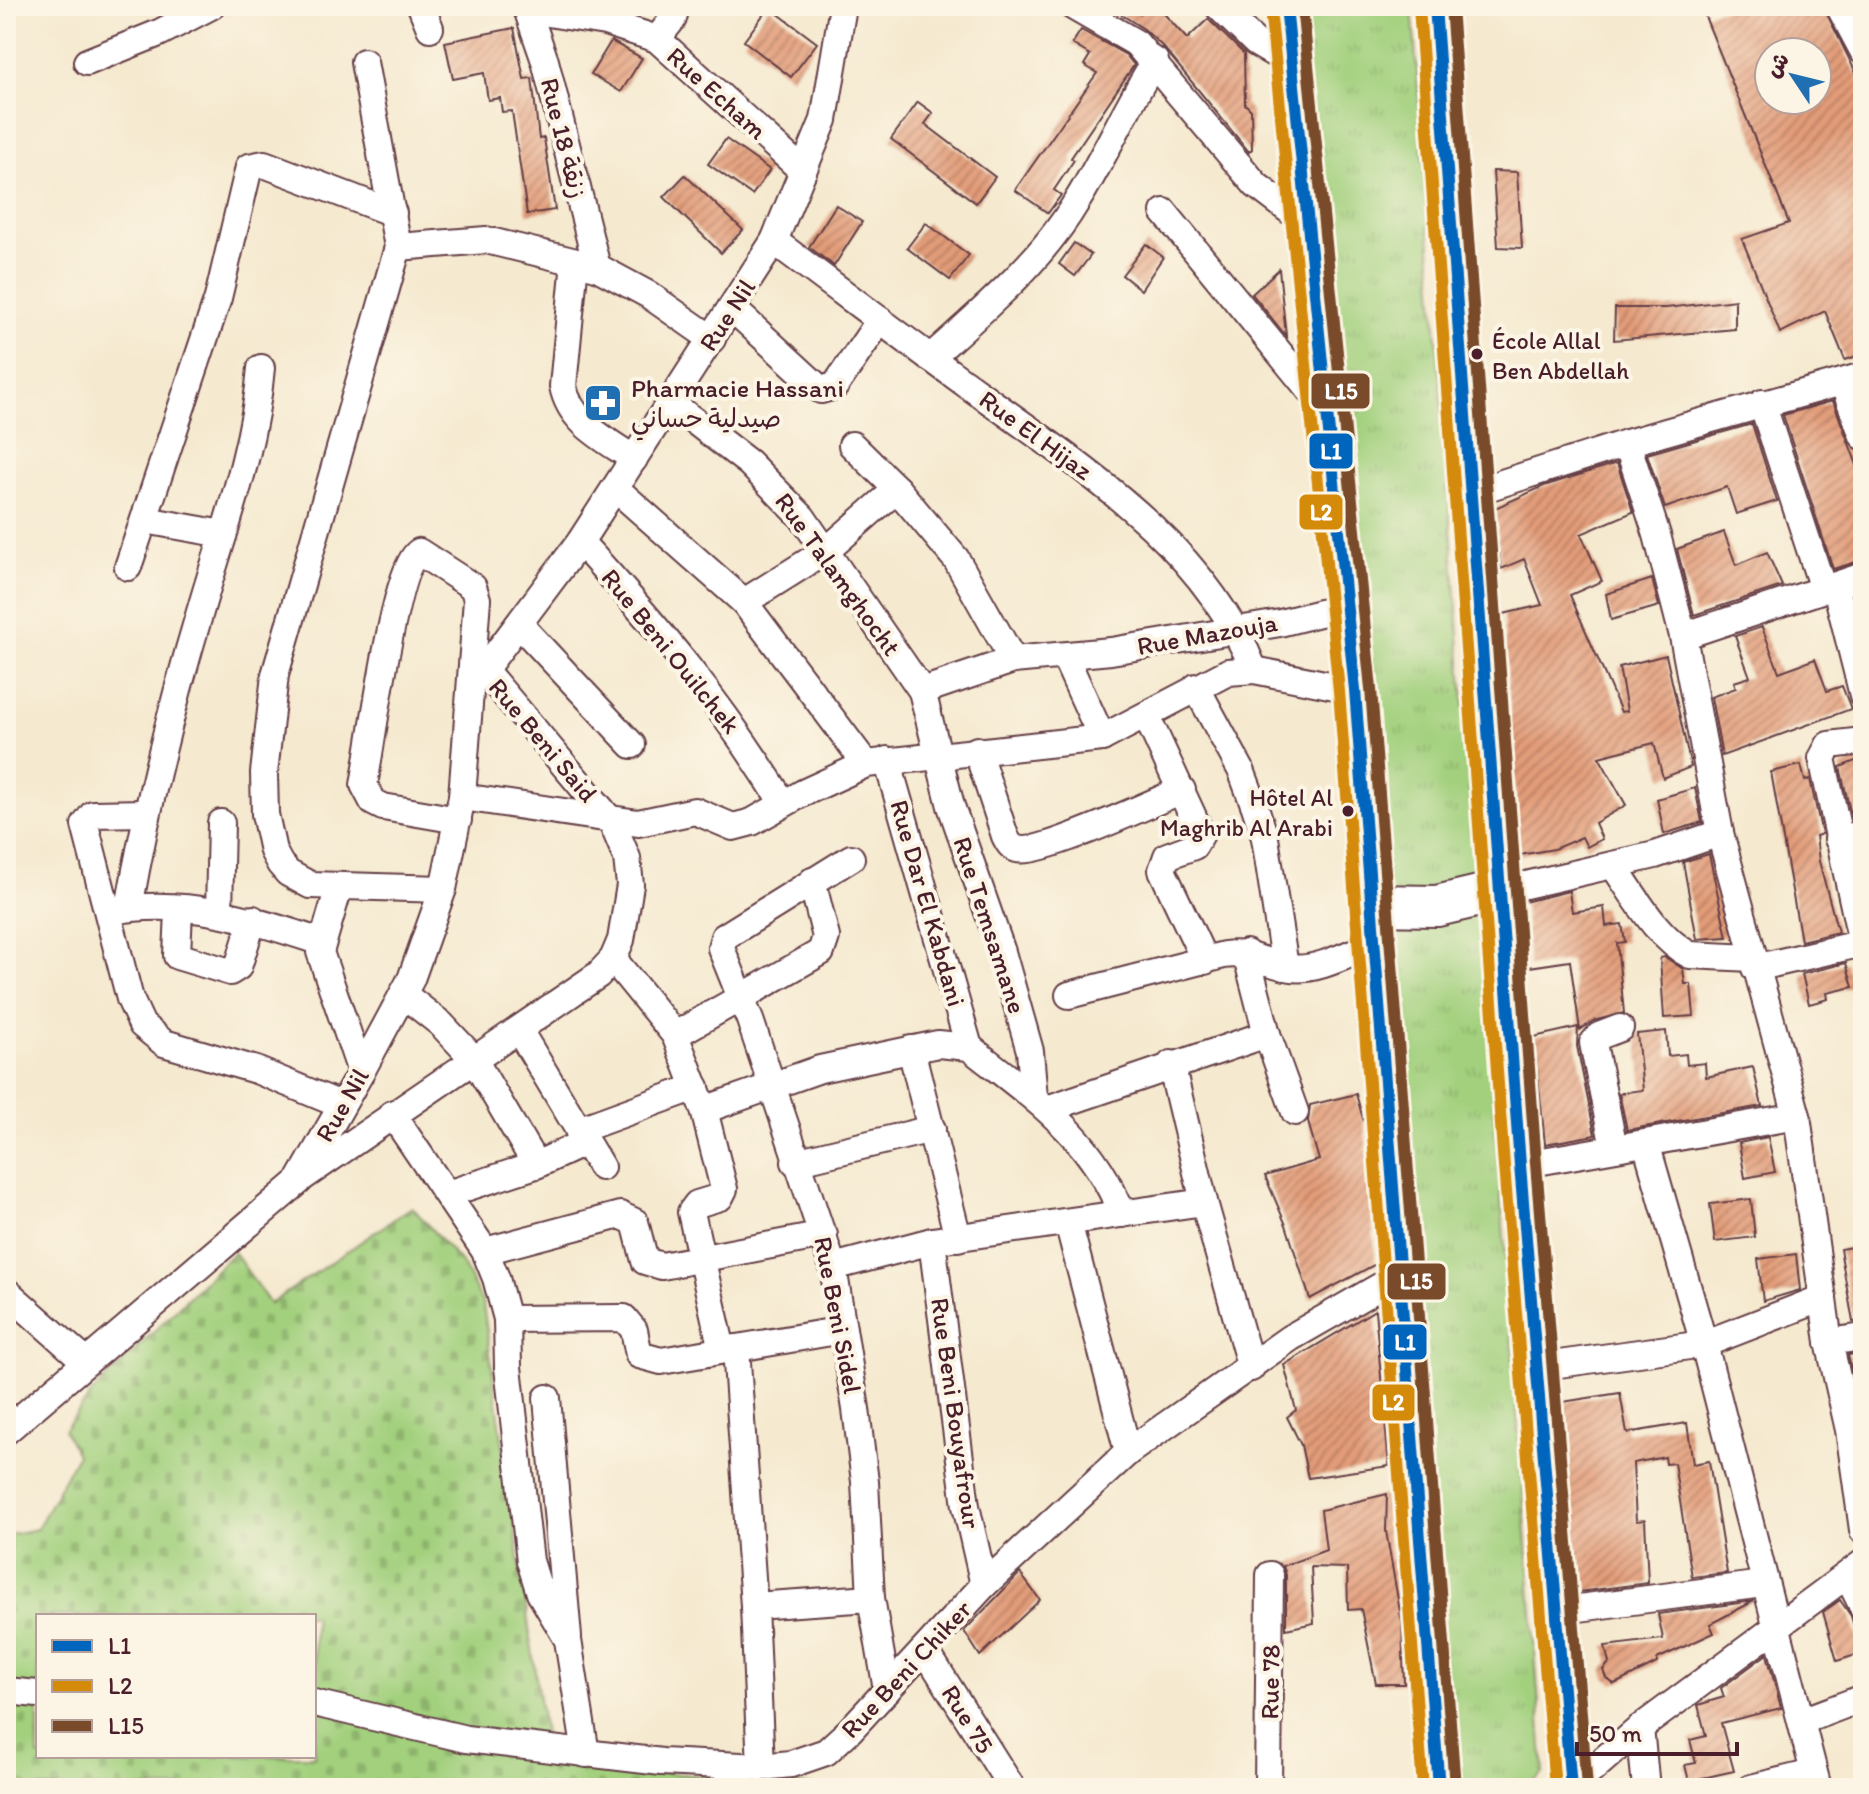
<svg xmlns="http://www.w3.org/2000/svg" width="1869" height="1794" viewBox="0 0 1869 1794" font-family="Itim,'Playpen Sans Arabic',sans-serif">
<defs>
<pattern id="cemetery-stones" width="16" height="16" patternUnits="userSpaceOnUse" patternTransform="scale(2)"><rect width="16" height="16" fill="#a2d07d"/><path d="M2 7V4a2 2 0 0 1 4 0v3zM10 15v-3a2 2 0 0 1 4 0v3z" fill="#8db26c"/></pattern>
<pattern id="park-tufts" width="24" height="20" patternUnits="userSpaceOnUse" patternTransform="scale(2)"><rect width="24" height="20" fill="#a2d07d"/><path d="M3 7l-1-3M5 7V3M7 7l1-3M15 17l-1-3M17 17v-4M19 17l1-3" fill="none" stroke="#8db26c"/></pattern>
<pattern id="building-hatch" width="6" height="6" patternUnits="userSpaceOnUse" patternTransform="scale(2)"><rect width="6" height="6" fill="#e29b78"/><path d="M-1 1l2-2M0 6l6-6M5 7l2-2" fill="none" stroke="#b97e63"/></pattern>
</defs>
<rect width="100%" height="100%" fill="#fcf5e5"/>
<filter id="ink" filterUnits="userSpaceOnUse"><feTurbulence type="fractalNoise" baseFrequency=".0125" numOctaves="2"/><feDisplacementMap in="SourceGraphic" scale="16" xChannelSelector="R" yChannelSelector="G"/><feConvolveMatrix kernelMatrix="1 2 1 2 8 2 1 2 1" color-interpolation-filters="sRGB"/></filter>
<filter id="wash" filterUnits="userSpaceOnUse"><feTurbulence type="fractalNoise" baseFrequency=".006" numOctaves="4" result="noise"/><feDisplacementMap in="SourceGraphic" scale="32" xChannelSelector="R" yChannelSelector="G"/><feGaussianBlur stdDeviation="1.8" result="paint"/><feColorMatrix in="noise" values="0 0 0 0 0 0 0 0 0 0 0 0 0 0 0 0 0 1.4 0 .05"/><feComposite in="paint" operator="in"/></filter>
<g filter="url(#wash)">
<rect width="100%" height="100%" fill="#f5e9cf"/>
<path fill="url(#cemetery-stones)" stroke="#767854" stroke-width="2" fill-rule="evenodd" d="M412 1207 463 1265 483 1304 548 1762 833 1788H6V1535L37 1529 77 1455 64 1430 93 1392 234 1252 270 1304ZM38 1616H314V1756H38Z"/>
<polygon fill="url(#park-tufts)" stroke="#767854" stroke-width="2" points="1294,6 1412,6 1544,1773 1524,1788 1455,1788"/>
<g id="blocks">
<g fill="url(#building-hatch)" fill-rule="evenodd">
<polygon points="1108,6 1132,6 1140,14 1148,6 1157,6 1187,39 1208,19 1244,54 1245,104 1251,110 1252,149 1249,152 1164,48 1144,29"/>
<path d="M1734 6H1823L1863 87V354L1845 360 1825 311 1780 333 1742 239 1789 223 1704 14ZM1769 52H1817V100H1769Z"/>
<polygon points="769,7 817,43 791,77 744,41"/>
<polygon points="514,28 524,79 532,78 539,139 544,138 555,210 527,214 512,111 502,112 500,98 488,100 484,73 453,79 445,42"/>
<polygon points="1081,30 1126,55 1134,65 1071,158 1074,160 1054,190 1061,195 1048,213 1015,190 1097,73 1084,65 1090,55 1072,44"/>
<polygon points="611,41 642,58 621,92 591,74"/>
<polygon points="918,102 933,113 925,124 995,177 976,203 891,139"/>
<polygon points="726,139 770,170 752,195 708,164"/>
<polygon points="1493,171 1517,172 1522,248 1498,247"/>
<polygon points="685,175 743,230 721,253 664,197"/>
<polygon points="836,205 862,222 834,266 809,247"/>
<polygon points="926,223 969,255 950,280 907,248"/>
<polygon points="1074,243 1091,255 1075,276 1059,264"/>
<polygon points="1146,244 1163,257 1141,290 1122,275"/>
<polygon points="1279,269 1286,336 1252,294"/>
<polygon points="1735,300 1735,329 1614,340 1615,308 1666,308"/>
<polygon points="1833,401 1863,481 1863,560 1833,569 1783,415"/>
<polygon points="1752,424 1777,501 1736,514 1727,487 1665,508 1647,454"/>
<polygon points="1617,463 1633,512 1581,534 1602,581 1570,595 1621,712 1627,711 1619,667 1666,655 1691,767 1663,778 1654,743 1599,757 1626,805 1595,823 1602,839 1587,847 1582,837 1554,849 1520,855 1503,614 1542,605 1524,559 1501,569 1495,508 1544,486"/>
<polygon points="1724,532 1736,565 1767,552 1782,586 1694,615 1677,549"/>
<polygon points="1652,579 1659,606 1611,620 1606,594"/>
<polygon points="1762,627 1779,672 1815,659 1827,691 1842,686 1851,709 1722,756 1711,697 1736,688 1734,682 1750,677 1735,636"/>
<polygon points="1863,758 1863,818 1852,820 1840,767"/>
<polygon points="1801,765 1805,781 1810,779 1822,834 1816,836 1819,861 1838,932 1801,941 1771,772"/>
<polygon points="1695,788 1702,822 1664,834 1657,799"/>
<polygon points="1709,854 1727,937 1697,939 1683,862"/>
<polygon points="1569,891 1572,912 1604,907 1606,926 1622,924 1625,942 1617,943 1624,1013 1593,1021 1580,1030 1570,961 1529,967 1524,902"/>
<polygon points="1665,957 1683,969 1685,984 1691,984 1694,1016 1664,1018 1660,958"/>
<polygon points="1846,963 1853,987 1827,993 1828,999 1809,1004 1802,974"/>
<polygon points="1578,1027 1577,1046 1595,1135 1545,1144 1534,1037"/>
<polygon points="1666,1031 1668,1056 1686,1054 1687,1065 1705,1063 1706,1077 1753,1067 1762,1106 1627,1130 1619,1093 1643,1090 1637,1034"/>
<polygon points="1356,1094 1365,1126 1376,1264 1310,1299 1286,1225 1265,1176 1319,1160 1308,1122 1310,1105"/>
<polygon points="1768,1137 1775,1172 1745,1178 1739,1143"/>
<polygon points="1751,1199 1755,1237 1715,1242 1710,1204"/>
<polygon points="1863,1245 1863,1321 1853,1322 1840,1249"/>
<polygon points="1796,1254 1800,1290 1763,1301 1758,1259"/>
<polygon points="1375,1310 1389,1466 1308,1478 1301,1445 1287,1417 1296,1410 1284,1365"/>
<polygon points="1863,1353 1863,1419 1848,1355"/>
<polygon points="1620,1393 1627,1433 1687,1423 1693,1464 1709,1461 1727,1573 1692,1577 1674,1463 1666,1464 1665,1457 1633,1463 1636,1521 1645,1520 1648,1583 1578,1592 1562,1402"/>
<polygon points="1387,1494 1386,1531 1402,1623 1404,1684 1376,1684 1361,1609 1348,1610 1347,1568 1311,1567 1314,1623 1286,1629 1286,1575 1283,1566 1326,1550 1321,1510"/>
<polygon points="1020,1573 1040,1600 980,1656 964,1631"/>
<polygon points="1840,1600 1851,1616 1862,1653 1837,1661 1823,1612"/>
<polygon points="1754,1601 1710,1624 1714,1633 1657,1659 1657,1663 1621,1681 1614,1684 1606,1678 1603,1670 1609,1663 1605,1646 1663,1639 1658,1614"/>
<polygon points="1767,1654 1781,1708 1721,1723 1734,1771 1689,1781 1685,1765 1696,1763 1690,1740 1706,1736 1698,1705 1724,1697 1721,1688"/>
</g>
</g>
</g>
<g filter="url(#ink)">
<use href="#blocks" fill-opacity="0" stroke="#643d44" stroke-width="2"/>
<g fill="none" stroke-linecap="round" stroke-linejoin="round">
<defs>
<g id="minor">
<polyline points="421,6 430,28"/>
<polyline points="526,6 545,61 597,267"/>
<polyline points="1072,6 1136,43 1256,185 1306,223"/>
<polyline points="1218,6 1256,43 1292,64"/>
<polyline points="1839,6 1863,51"/>
<polyline points="529,10 605,22 657,39 803,171"/>
<polyline points="657,39 673,19 676,6"/>
<polyline points="87,62 159,33 211,6"/>
<polyline points="364,62 398,247 275,675 264,773 265,814 273,851 280,864 288,873 310,885 443,889"/>
<polyline points="1164,212 1327,411"/>
<path d="M774 241C843 292 910 344 980 394 1085 470 1204 545 1254 670"/>
<polyline points="398,247 486,240 597,267 649,295 712,339"/>
<path d="M575 262 563 386C570 423 605 439 634 459"/>
<polyline points="732,308 821,390 835,386 880,320"/>
<path d="M930 358C982 311 1041 262 1077 201 1105 156 1126 107 1155 61"/>
<polyline points="1843,383 1863,436"/>
<polyline points="671,403 749,463 802,517 922,691 951,806 1002,952 1030,1051 1034,1098"/>
<polyline points="1762,403 1823,589"/>
<polyline points="1627,443 1657,535 1683,636 1720,833 1797,1116 1829,1342 1849,1430 1863,1530"/>
<polyline points="852,445 897,489 956,559 1013,660"/>
<polyline points="615,488 744,602 866,764"/>
<polyline points="1471,493 1627,443 1863,376"/>
<polyline points="145,520 223,534"/>
<path d="M580 542C659 628 721 703 783 803"/>
<polyline points="128,567 218,298 249,167 264,164 393,213"/>
<polyline points="1836,588 1863,695"/>
<polyline points="744,602 827,550 897,489"/>
<polyline points="519,624 632,745"/>
<polyline points="1683,636 1863,576"/>
<polyline points="1065,657 1102,738"/>
<polyline points="484,670 580,542 774,241 824,120 843,6"/>
<polyline points="1196,687 1241,770 1255,807 1265,838 1285,967"/>
<polyline points="922,691 1013,660 1111,651 1280,623 1348,606"/>
<polyline points="1147,717 1201,834 1194,846 1167,856 1162,870 1205,961"/>
<path d="M977 750 1005 836C1008 842 1010 847 1017 849 1039 856 1156 801 1182 790"/>
<polyline points="887,760 969,1047"/>
<polyline points="462,797 638,823 695,811 733,827 752,822 803,793 866,764 1102,738 1228,672 1254,670 1355,690"/>
<polyline points="145,813 93,814 85,825 130,999 142,1025 164,1043 256,1070 341,1105"/>
<polyline points="1838,839 1863,834"/>
<polyline points="851,858 724,937 721,948 750,1020 833,1267 856,1409 865,1482 871,1598 887,1690"/>
<path d="M1613 865C1635 896 1656 937 1690 955L1752 958"/>
<polyline points="339,887 320,952 361,1072"/>
<polyline points="1500,891 1655,855 1720,833"/>
<path d="M129 908C147 805 172 705 202 605 225 526 254 451 261 368"/>
<polyline points="179,910 177,956 230,972 238,967 253,919"/>
<path d="M113 911C183 897 255 920 321 942"/>
<polyline points="219,912 221,823"/>
<polyline points="1862,943 1822,758 1829,745 1863,741"/>
<polyline points="1246,953 1267,1034 1295,1112"/>
<polyline points="613,959 675,1035 704,1110 724,1189 720,1197 697,1204 691,1212 722,1350"/>
<polyline points="1755,968 1863,943"/>
<polyline points="403,994 441,1024 473,1058 536,1165"/>
<path d="M1069 995 1224 955C1250 951 1266 964 1291 968 1316 972 1350 953 1374 944"/>
<polyline points="520,1032 601,1167"/>
<polyline points="675,1035 821,952 826,937 812,881"/>
<polyline points="911,1049 958,1238"/>
<polyline points="1171,1064 1204,1202 1251,1368"/>
<polyline points="1047,1109 1267,1034"/>
<path d="M704 1110 820 1069 938 1044 969 1047C1033 1098 1091 1134 1122 1214"/>
<polyline points="392,1114 485,1251 496,1278 507,1319 508,1367 530,1561 540,1593 568,1640 586,1754"/>
<polyline points="578,1130 696,1087"/>
<polyline points="1646,1143 1704,1344 1818,1788"/>
<polyline points="1614,1148 1593,1043 1599,1036 1620,1028"/>
<polyline points="795,1162 932,1129"/>
<polyline points="1520,1165 1797,1116"/>
<polyline points="303,1177 598,975 613,959 621,940 630,885 627,858 612,822 474,658"/>
<polyline points="447,1194 536,1165 586,1142"/>
<polyline points="1068,1222 1128,1452"/>
<polyline points="932,1241 966,1506 984,1585"/>
<polyline points="485,1251 620,1215 635,1222 645,1261 662,1266 824,1235"/>
<polyline points="833,1267 932,1241 1204,1202"/>
<polyline points="6,1291 86,1362"/>
<polyline points="507,1319 624,1318 634,1330 639,1355 661,1361 843,1330"/>
<polyline points="1829,1342 1863,1337"/>
<polyline points="736,1348 754,1606 761,1767"/>
<polyline points="1537,1367 1704,1344 1823,1298"/>
<polyline points="547,1398 568,1637"/>
<path d="M6 1431 299 1181 361 1072 411 979 443 889 462 797 477 599 473 587 419 552C394 567 371 748 364 785L373 802 383 807 458 820"/>
<polyline points="1848,1577 1863,1607"/>
<polyline points="754,1606 871,1598"/>
<polyline points="1556,1611 1763,1584"/>
<polyline points="925,1650 1012,1788"/>
<polyline points="6,1691 38,1694"/>
<polyline points="314,1703 466,1739 662,1762 761,1767 791,1764 826,1752 850,1730 984,1585 1128,1452 1290,1338 1400,1275"/>
<polyline points="1802,1721 1863,1698"/>
<polyline points="1640,1728 1646,1788"/>
<polyline points="1268,1788 1270,1575"/>
<polyline points="1571,1788 1640,1728 1863,1563"/>
<polyline points="1751,1788 1813,1773"/>
</g>
<g id="primary">
<polyline points="1286,6 1355,690 1439,1788"/>
<polyline points="1435,6 1520,1165 1571,1788"/>
<polyline points="1372,905 1437,906 1500,891"/>
</g>
</defs>
<use href="#minor" stroke="#643d44" stroke-width="30"/>
<use href="#primary" stroke="#643d44" stroke-width="44"/>
<use href="#minor" stroke="#fff" stroke-width="26"/>
<use href="#primary" stroke="#fff" stroke-width="40"/>
<defs>
<g id="bus-1">
<polyline points="1286,6 1355,690 1439,1788"/>
<polyline points="1435,6 1520,1165 1571,1788"/>
</g>
<g id="bus-2">
<polyline points="1419,7 1504,1166 1555,1788"/>
<polyline points="1270,8 1339,691 1423,1788"/>
</g>
<g id="bus-3">
<polyline points="1302,6 1371,689 1455,1787"/>
<polyline points="1451,6 1536,1164 1587,1787"/>
</g>
</defs>
<use href="#bus-1" stroke="#fcf5e5" stroke-width="18"/>
<use href="#bus-2" stroke="#fcf5e5" stroke-width="18"/>
<use href="#bus-3" stroke="#fcf5e5" stroke-width="18"/>
<use href="#bus-1" stroke="#0065bd" stroke-width="12"/>
<use href="#bus-2" stroke="#d48b09" stroke-width="12"/>
<use href="#bus-3" stroke="#7a4b2a" stroke-width="12"/>
</g>
</g>
<defs>
<symbol id="pharmacy-square" viewBox="-11 -11 22 22"><rect x="-9" y="-9" width="18" height="18" rx="4" fill="#1f6fb2" stroke="#fcf5e5"/><path d="M-2-6h4v4h4v4h-4v4h-4v-4h-4v-4h4Z" fill="#fff"/></symbol>
</defs>
<g fill-rule="evenodd">
<use href="#pharmacy-square" x="581" y="381" width="44" height="44"/>
</g>
<g fill="#4a1f2b" stroke="#fcf5e5" stroke-width="3">
<circle cx="1477" cy="354" r="7"/>
<circle cx="1348" cy="811" r="7"/>
</g>
<g text-anchor="middle" dominant-baseline="central" stroke-width="8" stroke-linejoin="round" paint-order="stroke">
<g font-size="24" fill="#4a1f2b" stroke="#fcf5e5" text-anchor="start">
<text x="1492" y="340">École Allal<tspan x="1492" dy="30">Ben Abdellah</tspan></text>
<text x="1333" y="797" text-anchor="end">Hôtel Al<tspan x="1333" dy="30">Maghrib Al Arabi</tspan></text>
</g>
<g font-size="26" fill="#4a1f2b" stroke="#fcf5e5">
<text transform="translate(717 93) rotate(42)">Rue Echam</text>
<text transform="translate(564 138) rotate(76)">Rue 18 زنقة</text>
<text transform="translate(727 315) rotate(-57)">Rue Nil</text>
<text transform="translate(1036 435) rotate(36)">Rue El Hijaz</text>
<text transform="translate(838 574) rotate(54)">Rue Talamghocht</text>
<text transform="translate(1207 634) rotate(-10)">Rue Mazouja</text>
<text transform="translate(671 651) rotate(51)">Rue Beni Ouilchek</text>
<text transform="translate(543 740) rotate(50)">Rue Beni Said</text>
<text transform="translate(928 903) rotate(74)">Rue Dar El Kabdani</text>
<text transform="translate(990 925) rotate(72)">Rue Temsamane</text>
<text transform="translate(342 1105) rotate(-60)">Rue Nil</text>
<text transform="translate(838 1315) rotate(79)">Rue Beni Sidel</text>
<text transform="translate(956 1413) rotate(82)">Rue Beni Bouyafrour</text>
<text transform="translate(906 1669) rotate(-47)">Rue Beni Chiker</text>
<text transform="translate(1270 1682) rotate(-89)">Rue 78</text>
<text transform="translate(968 1719) rotate(58)">Rue 75</text>
</g>
<g font-size="26" fill="#4a1f2b" stroke="#fcf5e5" text-anchor="start">
<text x="631" y="388">Pharmacie Hassani<tspan x="631" dy="30">صيدلية حساني</tspan></text>
</g>
</g>
<g stroke="#fcf5e5" stroke-width="3">
<rect x="1310" y="372" width="61" height="38" rx="8" fill="#7a4b2a"/>
<rect x="1308" y="432" width="46" height="38" rx="8" fill="#0065bd"/>
<rect x="1298" y="493" width="46" height="38" rx="8" fill="#d48b09"/>
<rect x="1386" y="1262" width="61" height="39" rx="8" fill="#7a4b2a"/>
<rect x="1382" y="1323" width="46" height="38" rx="8" fill="#0065bd"/>
<rect x="1371" y="1383" width="45" height="39" rx="8" fill="#d48b09"/>
</g>
<g font-size="22" text-anchor="middle" font-weight="bold" fill="#fff">
<text x="1341" y="399">L15</text>
<text x="1331" y="459">L1</text>
<text x="1321" y="520">L2</text>
<text x="1416" y="1289">L15</text>
<text x="1405" y="1350">L1</text>
<text x="1393" y="1410">L2</text>
</g>
<rect width="1869" height="1794" fill="none" stroke="#fcf5e5" stroke-width="32"/>
<rect x="36" y="1614" width="280" height="144" fill="#fcf5e5" stroke="#b59f9b" stroke-width="2"/>
<rect x="52" y="1640" width="40" height="12" fill="#0065bd" stroke="#b59f9b" stroke-width="2"/>
<text x="108" y="1654" font-size="24" fill="#4a1f2b">L1</text>
<rect x="52" y="1680" width="40" height="12" fill="#d48b09" stroke="#b59f9b" stroke-width="2"/>
<text x="108" y="1694" font-size="24" fill="#4a1f2b">L2</text>
<rect x="52" y="1720" width="40" height="12" fill="#7a4b2a" stroke="#b59f9b" stroke-width="2"/>
<text x="108" y="1734" font-size="24" fill="#4a1f2b">L15</text>
<g transform="translate(1793 76) rotate(305)"><circle r="38" fill="#fcf5e5" stroke="#b59f9b" stroke-width="2"/>
<path d="M0-6L14 30L0 20L-14 30Z" fill="#1f6fb2"/>
<text y="-12" font-size="22" font-weight="bold" text-anchor="middle" fill="#4a1f2b">ش</text>
</g>
<path d="M1577 1742v12h160v-12" fill="none" stroke="#4a1f2b" stroke-width="4"/>
<text x="1589" y="1742" font-size="24" fill="#4a1f2b" stroke="#fcf5e5" stroke-width="6" paint-order="stroke">50 m</text>
</svg>
